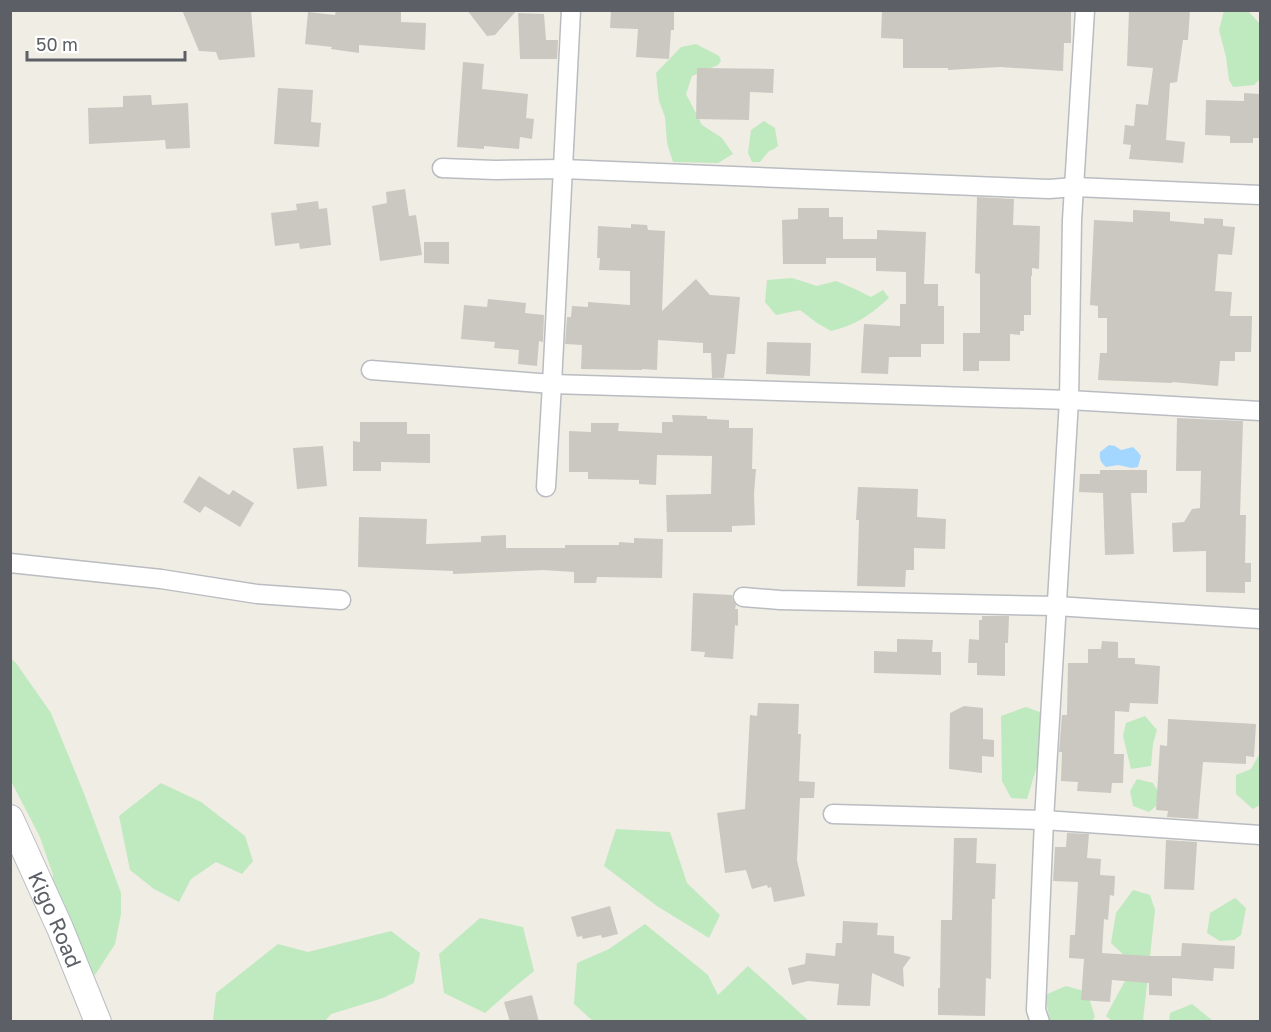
<svg xmlns="http://www.w3.org/2000/svg" width="1271" height="1032" viewBox="0 0 1271 1032" font-family="'Golos Text',sans-serif">
<rect width="100%" height="100%" fill="#f0ede4"/>
<g fill="#bfe9bf">
<polygon points="1224,11 1248,11 1260,24 1260,79 1254,85 1233,87 1229,80 1226,57 1219,30"/>
<polygon points="696,44 719,56 721,61 718,65 692,76 686,94 702,125 722,138 733,154 718,163 673,162 667,143 665,117 659,101 656,73 681,47"/>
<polygon points="764,121 775,128 778,146 774,149 769,151 760,162 752,162 748,153 751,130"/>
<path d="M792 278 817 286 836 281 855 289 871 297 883 290 889 298C870 315 856 325 831 331L817 323 800 310 776 315 765 302 767 280Z"/>
<polygon points="10,658 16,663 51,713 83,791 121,893 121,914 115,944 95,975 48,932 53,875 40,837 11,781"/>
<polygon points="1026,707 1045,714 1042,750 1027,799 1011,798 1002,781 1001,716"/>
<polygon points="1145,716 1157,730 1153,744 1151,766 1131,769 1123,736 1126,723"/>
<polygon points="1260,753 1260,805 1253,809 1236,794 1236,775 1251,769"/>
<polygon points="1137,779 1153,783 1163,800 1149,812 1133,806 1130,791"/>
<polygon points="161,783 201,802 245,836 253,861 242,874 216,862 191,879 179,902 154,889 130,870 119,816"/>
<polygon points="616,829 670,832 687,883 720,915 709,938 657,906 604,866"/>
<polygon points="1133,890 1150,895 1155,910 1143,1021 1112,1021 1106,1016 1126,979 1127,958 1111,943 1116,913"/>
<polygon points="1235,898 1246,908 1241,935 1234,940 1220,941 1207,933 1210,913"/>
<polygon points="480,918 523,927 534,971 511,990 485,1013 444,993 439,954"/>
<polygon points="645,924 708,975 718,995 748,966 809,1021 593,1021 574,1004 577,963 609,949"/>
<polygon points="391,931 420,953 414,983 383,998 331,1014 325,1021 213,1021 216,993 278,944 308,952"/>
<polygon points="1066,986 1087,992 1095,1017 1092,1021 1050,1021 1045,995"/>
<polygon points="1192,1004 1213,1021 1169,1021 1170,1013"/>
</g>
<path fill="#a4d7ff" d="M1109 445 1115 446 1121 450 1133 447 1138 452 1141 456 1138 467 1132 468 1118 465 1106 467C1101 463 1099 459 1100 452Z"/>
<g fill="#cbc8c1">
<polygon points="182,10 251,10 255,57 219,60 216,52 199,51"/>
<polygon points="336,10 401,10 401,22 426,23 425,50 359,45 359,53 331,49 332,47 305,44 308,12 335,15"/>
<polygon points="467,10 517,10 495,35 487,36"/>
<polygon points="611,10 674,10 674,30 671,30 669,59 636,57 638,29 610,28"/>
<polygon points="882,10 1071,10 1071,43 1064,43 1063,71 1000,67 948,70 948,68 903,68 903,39 881,38"/>
<polygon points="1129,10 1190,10 1188,40 1183,40 1177,82 1170,83 1166,140 1185,142 1183,163 1129,159 1131,145 1123,144 1125,125 1134,126 1136,104 1148,105 1153,68 1127,66"/>
<polygon points="518,13 544,14 546,40 558,40 557,59 520,59"/>
<polygon points="463,62 484,64 482,89 528,94 526,118 534,119 532,139 520,137 519,149 484,146 484,149 457,147"/>
<polygon points="697,68 774,69 773,93 750,92 749,120 696,119"/>
<polygon points="278,88 313,90 311,122 321,123 319,147 274,144"/>
<polygon points="1244,93 1260,94 1260,138 1253,138 1253,143 1230,143 1230,136 1205,135 1206,100 1244,101"/>
<polygon points="151,95 152,105 188,103 190,148 166,149 165,140 89,144 88,108 123,107 123,96"/>
<polygon points="405,189 409,216 416,215 422,255 380,261 372,206 387,203 386,192"/>
<polygon points="977,197 1014,199 1013,225 1040,226 1039,269 1032,268 1032,276 1031,276 1031,315 1024,315 1024,331 1020,331 1020,335 1010,334 1010,361 979,361 979,371 963,371 963,333 980,333 980,274 975,273"/>
<polygon points="318,201 319,209 327,208 331,245 300,249 299,243 275,246 271,213 297,210 296,204"/>
<polygon points="798,208 829,208 829,217 843,217 843,239 877,239 877,230 926,232 924,284 938,284 938,306 944,306 944,344 921,344 921,357 889,357 888,374 861,373 864,324 900,326 900,304 906,304 906,272 876,271 876,258 826,258 826,264 783,264 782,220 798,219"/>
<polygon points="1133,210 1170,212 1170,221 1204,224 1204,218 1223,219 1223,226 1235,227 1232,255 1218,254 1215,291 1232,292 1230,316 1252,316 1251,352 1235,352 1235,361 1220,361 1218,386 1172,382 1172,383 1098,380 1100,353 1107,353 1107,318 1098,318 1098,306 1090,305 1094,220 1133,222"/>
<polygon points="631,224 647,225 648,230 665,231 662,311 696,279 710,295 740,297 735,354 727,354 724,378 712,378 711,353 703,353 703,343 658,340 657,370 642,369 642,370 581,369 582,345 565,344 567,317 571,317 572,306 588,307 588,302 630,305 630,271 599,270 600,258 597,258 598,226 631,228"/>
<polygon points="424,242 449,242 449,264 424,263"/>
<polygon points="488,299 526,303 525,313 544,315 543,342 539,341 537,366 518,364 519,350 494,348 495,342 461,339 464,305 487,307"/>
<polygon points="767,342 811,343 810,376 766,374"/>
<polygon points="672,415 707,416 707,419 729,420 729,428 753,428 752,469 756,469 754,493 755,525 732,526 732,532 667,532 666,495 711,494 712,456 657,455 656,485 639,484 639,480 588,479 588,472 569,472 569,431 591,432 591,423 619,423 618,431 662,433 662,422 673,422"/>
<polygon points="1177,418 1243,421 1240,515 1246,515 1245,563 1251,563 1251,582 1245,582 1245,593 1206,592 1206,551 1173,552 1172,523 1184,522 1192,509 1200,508 1201,471 1176,471"/>
<polygon points="360,422 407,422 407,434 430,434 430,463 381,462 381,471 353,471 353,441 360,442"/>
<polygon points="323,446 327,486 297,489 293,448"/>
<polygon points="1100,470 1147,470 1147,493 1131,493 1134,554 1105,555 1103,493 1079,492 1080,474 1100,474"/>
<polygon points="199,476 229,495 233,490 254,503 240,527 205,506 200,513 183,502"/>
<polygon points="858,487 918,489 917,517 946,519 945,549 914,548 914,570 906,570 905,587 857,586 859,520 856,520"/>
<polygon points="359,517 427,519 426,544 481,542 481,536 506,535 506,548 565,548 565,545 619,545 619,542 634,543 634,538 663,539 662,578 597,577 596,583 574,583 574,572 543,570 453,574 453,571 358,567"/>
<polygon points="693,593 732,595 733,601 736,605 735,609 738,609 738,626 735,625 733,659 704,657 705,652 691,651"/>
<polygon points="982,616 1009,616 1008,643 1005,643 1005,676 977,675 977,663 968,663 969,639 979,640 979,620 982,620"/>
<polygon points="897,639 933,640 932,652 941,652 941,675 874,673 874,651 897,652"/>
<polygon points="1102,641 1118,642 1118,658 1135,658 1135,664 1160,666 1158,704 1130,703 1129,712 1115,711 1114,754 1124,754 1123,783 1112,783 1111,793 1077,791 1078,782 1061,781 1062,752 1059,752 1062,715 1067,715 1068,663 1088,663 1088,649 1101,649"/>
<polygon points="758,703 799,704 798,734 801,734 799,781 815,782 814,798 800,798 797,860 805,896 774,902 771,887 768,888 767,885 752,889 746,870 725,873 717,813 745,809 750,715 757,716"/>
<polygon points="964,706 983,708 983,739 994,740 994,757 982,756 982,773 949,769 950,713"/>
<polygon points="1168,719 1256,724 1254,757 1246,756 1246,764 1203,762 1198,819 1167,817 1168,811 1156,810 1160,745 1167,746"/>
<polygon points="1067,833 1089,834 1087,858 1101,859 1100,875 1115,876 1114,896 1110,895 1108,920 1104,919 1102,953 1150,956 1181,956 1182,943 1235,946 1234,969 1214,968 1213,981 1172,978 1172,996 1149,995 1149,983 1112,980 1110,1002 1081,1000 1084,959 1069,958 1070,935 1075,935 1078,882 1053,881 1055,847 1066,847"/>
<polygon points="954,838 977,838 976,863 996,864 995,899 992,899 991,979 986,978 985,1016 938,1015 938,988 940,988 941,920 952,920"/>
<polygon points="1166,840 1197,842 1194,890 1164,889"/>
<polygon points="610,906 618,934 602,938 601,935 583,939 582,936 577,937 571,917"/>
<polygon points="843,921 878,923 877,935 894,936 894,953 911,957 903,968 904,987 872,973 870,1006 837,1005 839,984 808,981 792,985 788,968 805,964 806,953 835,956 836,943 842,943"/>
<polygon points="532,995 539,1022 510,1022 504,1002"/>
</g>
<g fill="none" stroke-linecap="round" stroke-linejoin="round">
<defs>
<g id="street">
<polyline points="442,168 495,170 563,169 1049,189 1075,187 1260,195"/>
<polyline points="371,370 552,384 1069,400 1260,411"/>
<polyline points="546,487 552,384 571,10"/>
<polyline points="10,563 161,579 257,594 341,600"/>
<polyline points="743,597 780,600 1056,606 1260,619"/>
<polyline points="833,814 1044,820 1260,835"/>
<polyline points="1040,1022 1036,1010 1044,820 1069,400 1072,220 1085,10"/>
</g>
<g id="secondary">
<path id="s1" d="M10 818 60 928 98 1022"/>
</g>
</defs>
<use href="#street" stroke="#b9bcc1" stroke-width="21"/>
<use href="#secondary" stroke="#b9bdc3" stroke-width="28"/>
<use href="#street" stroke="#fff" stroke-width="18"/>
<use href="#secondary" stroke="#fff" stroke-width="26"/>
</g>
<g text-anchor="middle" dominant-baseline="central" stroke-width="5" stroke-linejoin="round" paint-order="stroke">
<g font-size="21" fill="#5c6066" stroke="#fff">
<text stroke="none"><textPath href="#s1" startOffset="111">Kigo Road</textPath></text>
</g>
</g>
<rect width="1271" height="1032" fill="none" stroke="#5c6066" stroke-width="24"/>
<path d="M27 51v9h158v-9" fill="none" stroke="#5c6066" stroke-width="3"/>
<text x="36" y="51" font-size="18" fill="#5c6066" stroke="#ffffff" stroke-width="4.5" paint-order="stroke">50 m</text>
</svg>
